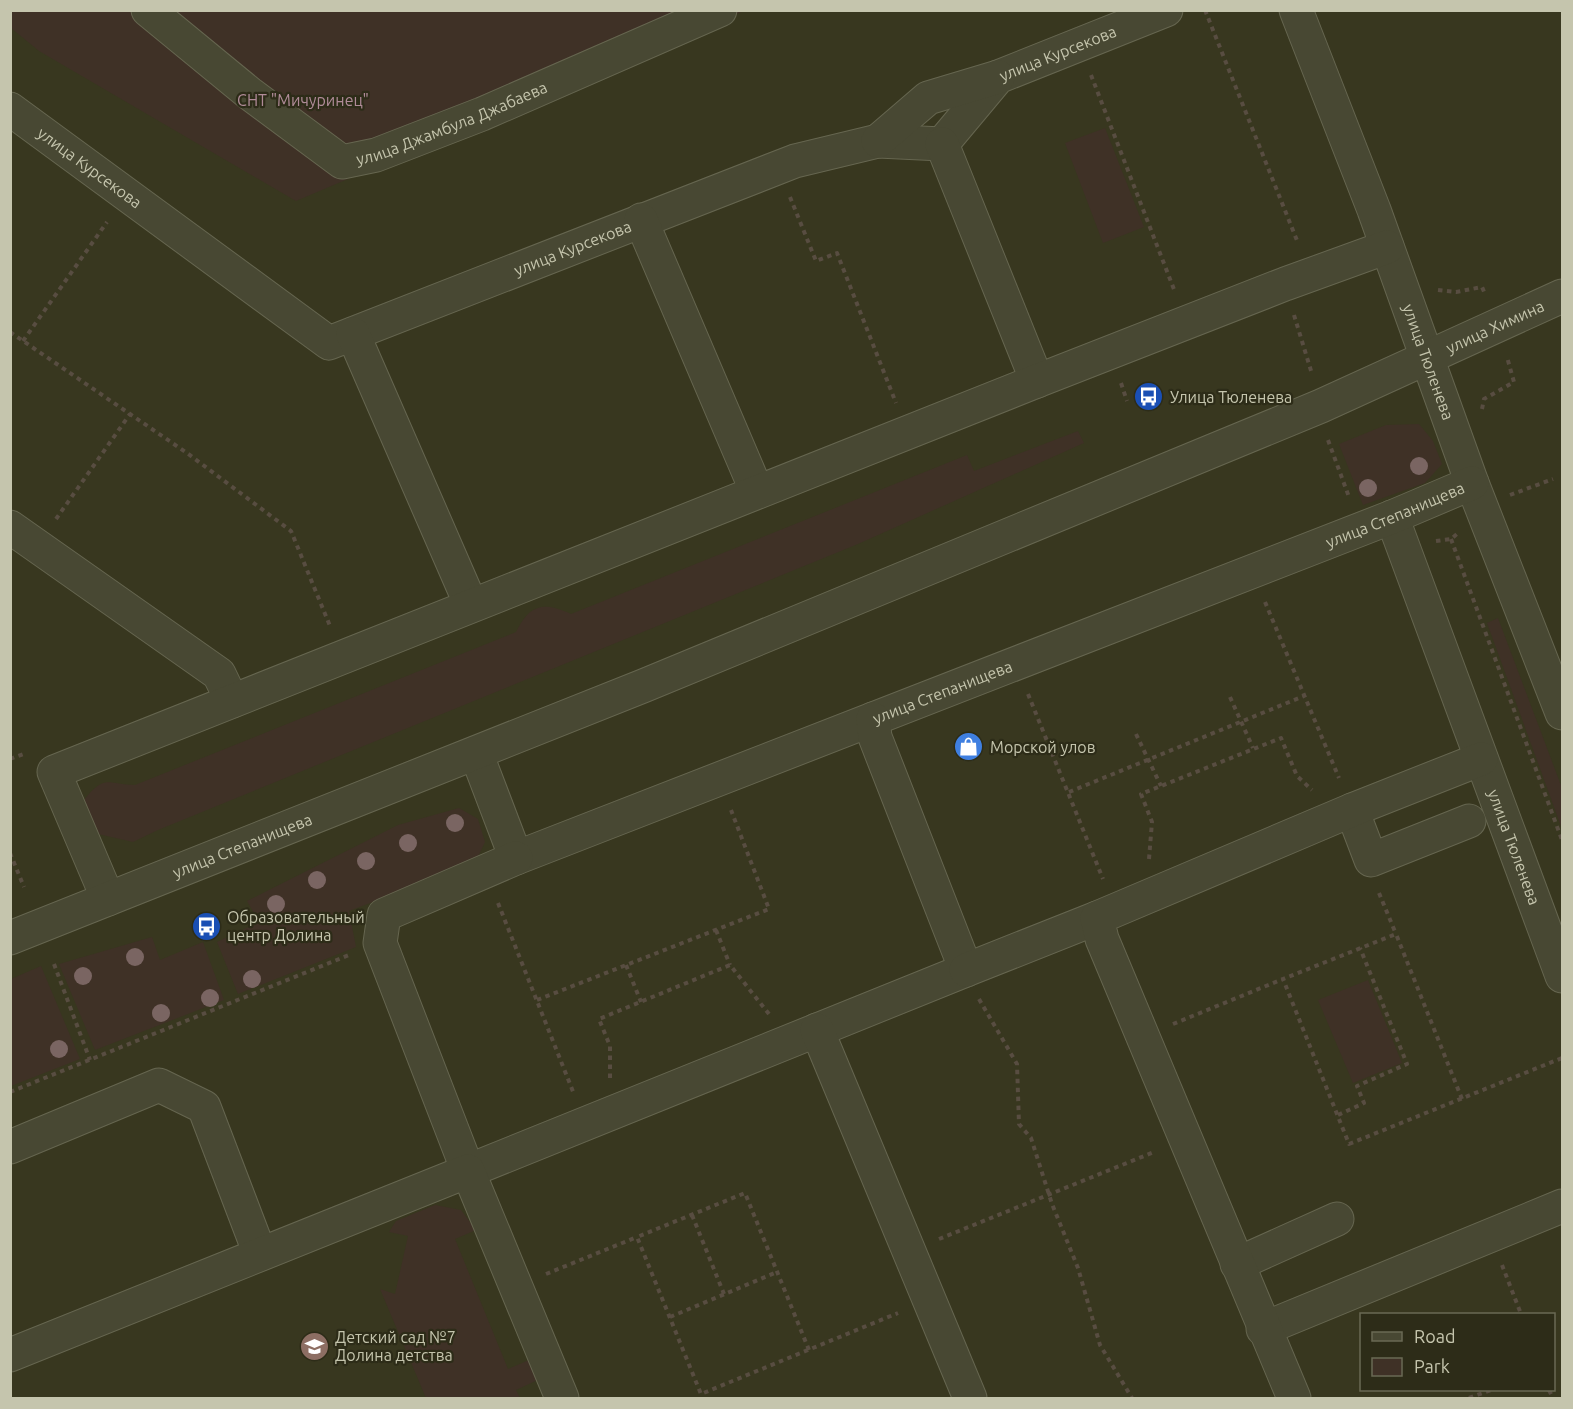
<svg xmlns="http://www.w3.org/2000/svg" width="1573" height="1409" viewBox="0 0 1573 1409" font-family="Ubuntu,sans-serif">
<rect width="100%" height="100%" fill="#38371f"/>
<g fill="#3f3126">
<polygon points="10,11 744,11 296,201 39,51 11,28"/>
<polygon points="1105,128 1144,227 1103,243 1065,143"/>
<polygon points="1419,424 1433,441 1442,464 1425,483 1363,505 1339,444 1386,425"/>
<path d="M1078 431 1084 443 858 544 158 830 133 842 98 834 85 821 84 800C106 773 107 785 135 785L516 632C530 603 545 602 571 614L967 455 974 471Z"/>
<polygon points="1498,618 1562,788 1562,829 1487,623"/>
<polygon points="459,808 478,819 485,842 475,863 349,911 356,947 238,994 217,942 259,922 247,901 398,825"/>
<polygon points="152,937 160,960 203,942 224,1000 95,1050 59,964"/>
<polygon points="41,966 80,1059 11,1086 11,979"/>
<polygon points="1368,980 1402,1063 1353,1083 1318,1000"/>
<polygon points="435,1205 461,1210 476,1230 455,1239 508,1369 529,1360 540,1379 516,1390 520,1398 426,1398 380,1289 395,1294 408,1236 389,1232 396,1221"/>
</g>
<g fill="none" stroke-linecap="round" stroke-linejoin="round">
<defs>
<g id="minor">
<path id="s1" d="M148 10 249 93 342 162 376 155 482 114 720 10"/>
<path id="s2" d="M1296 10 1374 210 1472 483 1562 713"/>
<path id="s3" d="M10 109 329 343 795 161 878 141 942 144 998 77 1166 10"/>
<polyline points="878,141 928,98 998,77"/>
<polyline points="942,144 1037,381"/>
<polyline points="641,220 757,492"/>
<polyline points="353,334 471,605"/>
<path id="s4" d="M1392 517 1562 976"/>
<polyline points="10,527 219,674 232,701"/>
<path id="s5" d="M476 753 516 858 1392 517 1472 483"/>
<polyline points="1352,810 1371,860 1469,821"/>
<polyline points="516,858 384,915 380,943 468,1171 966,970 875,737 873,719"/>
<polyline points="108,899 54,772 1037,381 1285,284 1387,247"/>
<path id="s6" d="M10 938 643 686 1321 406 1562 296"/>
<polyline points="966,970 1097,918"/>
<polyline points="817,1030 970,1398"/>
<polyline points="10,1147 159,1085 204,1107 260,1254"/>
<polyline points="1237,1264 1337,1219"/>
<polyline points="1263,1329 1562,1206"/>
<polyline points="10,1355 468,1171 562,1398"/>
<polyline points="1294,1398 1102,939 1097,918 1352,810 1481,759"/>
</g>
</defs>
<use href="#minor" stroke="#666650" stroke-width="35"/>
<g stroke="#584d41" stroke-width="4" stroke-dasharray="4.5 4.5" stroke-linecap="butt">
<polyline points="1205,10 1298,243"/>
<polyline points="1091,75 1175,292"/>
<polyline points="790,197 816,261 837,253 896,403"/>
<polyline points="1438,290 1456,292 1482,287 1485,294"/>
<polyline points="1294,315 1312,374"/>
<polyline points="10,332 187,453 291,531 330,626"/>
<polyline points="23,341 107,222"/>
<polyline points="1121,383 1127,401"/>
<polyline points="1482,409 1484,399 1514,382 1507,357"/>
<polyline points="1328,440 1349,497"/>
<polyline points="1510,495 1553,479"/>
<polyline points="56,519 130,414"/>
<polyline points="1451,539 1562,840"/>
<polyline points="1436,541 1451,539 1457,534"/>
<polyline points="1265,602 1339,778"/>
<polyline points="1028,694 1103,879"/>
<polyline points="1230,697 1253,748"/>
<polyline points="1136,734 1161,786"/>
<polyline points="10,759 26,753"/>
<polyline points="1069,792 1304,696"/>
<polyline points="10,853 24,887"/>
<polyline points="1149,859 1152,822 1141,794 1281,738 1297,776 1312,790"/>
<polyline points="1379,893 1396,934"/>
<polyline points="498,903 574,1094"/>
<polyline points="716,930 730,965"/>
<polyline points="54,964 90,1060"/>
<polyline points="626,965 641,1002"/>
<polyline points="979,999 1017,1064 1019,1124 1031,1138 1052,1204 1078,1268 1100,1345 1132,1398"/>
<polyline points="537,1000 769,909 731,810"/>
<polyline points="1173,1024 1283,979"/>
<polyline points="610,1078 610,1046 599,1019 730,965 769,1014"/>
<polyline points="10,1092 349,955"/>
<polyline points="1462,1099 1396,934 1283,979 1349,1144 1562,1058"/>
<polyline points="1338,1115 1364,1103 1357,1086 1407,1064 1360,948"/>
<polyline points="692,1215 724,1294"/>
<polyline points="939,1239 1154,1152"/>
<polyline points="1502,1265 1521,1314"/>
<polyline points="546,1274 637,1237"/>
<polyline points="670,1317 777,1272"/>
<polyline points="809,1350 745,1193 637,1237 701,1394 898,1313"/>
<polyline points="1549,1390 1553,1398"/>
<polyline points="1469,1398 1491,1390"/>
</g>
<use href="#minor" stroke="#484833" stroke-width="33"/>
</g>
<g fill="#7a6562">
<circle cx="1419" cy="466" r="9"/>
<circle cx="1368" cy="488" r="9"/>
<circle cx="455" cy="823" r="9"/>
<circle cx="408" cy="843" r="9"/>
<circle cx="366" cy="861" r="9"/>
<circle cx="317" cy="880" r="9"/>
<circle cx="276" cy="904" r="9"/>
<circle cx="135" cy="957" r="9"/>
<circle cx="83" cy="976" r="9"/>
<circle cx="252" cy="979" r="9"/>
<circle cx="210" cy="998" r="9"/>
<circle cx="161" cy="1013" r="9"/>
<circle cx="59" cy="1049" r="9"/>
</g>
<defs>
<symbol id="bus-disc" viewBox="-11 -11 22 22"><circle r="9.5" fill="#1a4fb4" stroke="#2d2c18"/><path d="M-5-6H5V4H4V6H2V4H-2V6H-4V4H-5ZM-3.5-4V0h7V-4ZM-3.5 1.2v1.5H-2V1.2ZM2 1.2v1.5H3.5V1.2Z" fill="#fff"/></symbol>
<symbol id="shop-disc" viewBox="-11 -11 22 22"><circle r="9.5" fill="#3f7fe0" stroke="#2d2c18"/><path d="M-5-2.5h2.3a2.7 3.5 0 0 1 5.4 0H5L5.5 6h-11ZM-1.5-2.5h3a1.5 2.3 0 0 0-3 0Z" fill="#fff"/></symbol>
<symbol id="school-disc" viewBox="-11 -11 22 22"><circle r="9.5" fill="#8d6e63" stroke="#2d2c18"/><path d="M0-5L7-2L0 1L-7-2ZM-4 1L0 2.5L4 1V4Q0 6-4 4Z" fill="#fff"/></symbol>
</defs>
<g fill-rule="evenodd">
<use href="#bus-disc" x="1132" y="380" width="33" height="33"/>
<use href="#shop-disc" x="952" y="730" width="33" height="33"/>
<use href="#bus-disc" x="190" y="910" width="33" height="33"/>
<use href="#school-disc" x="298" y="1330" width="33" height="33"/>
</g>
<g text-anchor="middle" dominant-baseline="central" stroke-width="4.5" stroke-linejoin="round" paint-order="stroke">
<g font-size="16" fill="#c5c5ad" stroke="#2d2c18">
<text stroke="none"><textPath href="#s3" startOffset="1197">улица Курсекова</textPath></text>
<text stroke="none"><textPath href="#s1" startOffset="363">улица Джамбула Джабаева</textPath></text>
<text stroke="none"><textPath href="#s3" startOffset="99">улица Курсекова</textPath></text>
<text stroke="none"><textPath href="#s3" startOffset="657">улица Курсекова</textPath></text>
<text stroke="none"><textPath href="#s6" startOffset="1606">улица Химина</textPath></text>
<text stroke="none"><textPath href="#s2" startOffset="376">улица Тюленева</textPath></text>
<text stroke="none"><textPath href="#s5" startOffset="1056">улица Степанищева</textPath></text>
<text stroke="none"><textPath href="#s5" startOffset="570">улица Степанищева</textPath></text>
<text stroke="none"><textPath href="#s6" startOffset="250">улица Степанищева</textPath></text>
<text stroke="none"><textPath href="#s4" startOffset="352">улица Тюленева</textPath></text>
</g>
<g font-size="16" fill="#b08b98" stroke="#2d2c18">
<text x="303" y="100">СНТ "Мичуринец"</text>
</g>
<g font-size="16" fill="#c5c5ad" stroke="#2d2c18" text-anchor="start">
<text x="1170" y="397">Улица Тюленева</text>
<text x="990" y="747">Морской улов</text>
<text x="227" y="917">Образовательный<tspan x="227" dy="18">центр Долина</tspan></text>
<text x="335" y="1337">Детский сад №7<tspan x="335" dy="18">Долина детства</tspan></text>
</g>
</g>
<rect width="1573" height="1409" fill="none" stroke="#c5c5ad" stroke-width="24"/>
<rect x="1360" y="1313" width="195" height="78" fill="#2d2c18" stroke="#6a6954" stroke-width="1.5"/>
<rect x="1372" y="1332" width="30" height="9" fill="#484833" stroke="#6a6954" stroke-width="1.5"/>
<text x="1414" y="1343" font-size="18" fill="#c5c5ad">Road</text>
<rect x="1372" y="1358" width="30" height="18" fill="#3f3126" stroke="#6a6954" stroke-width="1.5"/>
<text x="1414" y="1373" font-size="18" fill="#c5c5ad">Park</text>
</svg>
